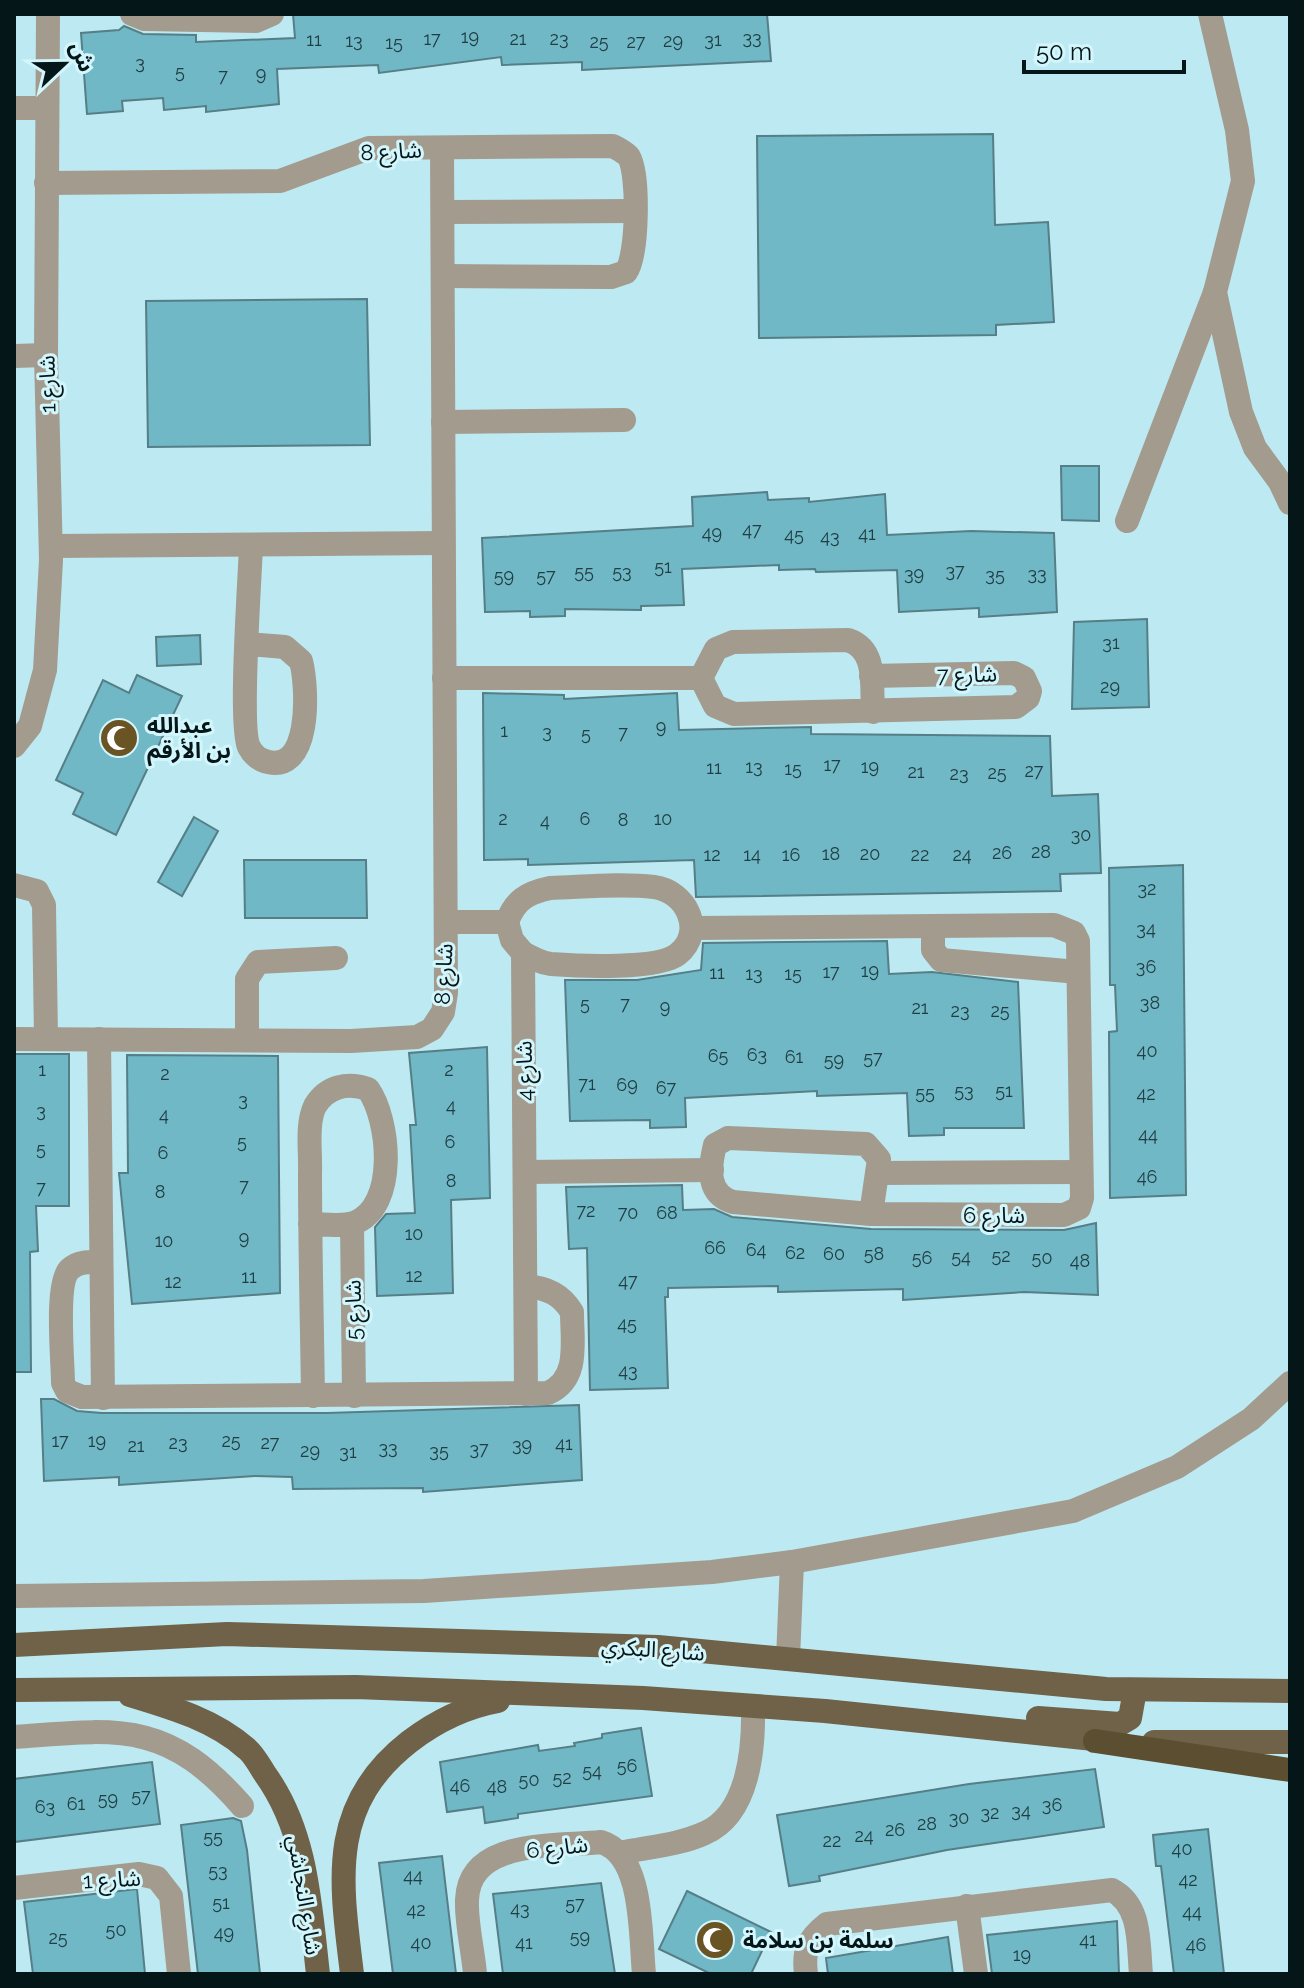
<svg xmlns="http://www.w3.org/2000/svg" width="1304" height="1988" viewBox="0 0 1304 1988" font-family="Raleway,'Noto Sans Arabic',sans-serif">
<rect width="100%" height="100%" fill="#bdeaf2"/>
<g fill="#70b8c5" stroke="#557e86" stroke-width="2">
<polygon points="293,14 767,14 771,61 582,70 582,62 502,65 501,57 379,73 378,65 277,69 279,104 206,112 206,106 164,110 163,98 122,101 123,111 87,114 81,33 119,30 124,26 143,34 196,35 196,42 295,38"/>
<polygon points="993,134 995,225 1048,222 1054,322 996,325 996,335 759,338 757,136"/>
<polygon points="367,299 370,445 148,447 146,301"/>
<polygon points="1061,466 1099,466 1099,521 1062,520"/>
<polygon points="767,492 768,500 809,498 809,502 885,494 887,535 971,531 1054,533 1057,612 979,617 979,608 899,612 897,570 816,572 815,569 779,570 779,565 682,569 684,605 641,606 641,610 565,609 565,616 530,617 530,611 485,612 482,538 693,526 692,497"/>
<polygon points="1147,619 1149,707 1072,709 1074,622"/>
<polygon points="200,635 201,664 157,666 156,637"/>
<polygon points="137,675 182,696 116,835 73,814 83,793 56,780 103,680 129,693"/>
<polygon points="483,693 564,695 564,699 677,693 679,730 811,727 811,734 1050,736 1052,796 1098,794 1101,873 1060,874 1061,891 696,897 694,860 528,865 528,859 484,860"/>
<polygon points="194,817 218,831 182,896 158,882"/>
<polygon points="244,860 366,860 367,918 245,918"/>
<polygon points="1183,865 1186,1195 1110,1198 1109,1032 1117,1031 1115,985 1110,985 1109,868"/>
<polygon points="887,941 889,974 932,972 1018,982 1024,1128 944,1128 944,1135 909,1136 907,1093 817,1096 817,1091 685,1098 686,1127 650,1128 650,1120 570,1121 565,980 637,980 701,970 703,943"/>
<polygon points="487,1047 490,1198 451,1200 453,1293 377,1296 375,1227 386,1214 415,1213 410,1125 416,1125 409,1053"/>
<polygon points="14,1054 69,1054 69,1206 36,1206 38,1251 30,1252 31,1372 14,1372"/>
<polygon points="127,1055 278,1056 280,1293 132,1304 119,1173 128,1173"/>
<polygon points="682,1185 683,1210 714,1209 732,1217 871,1229 1064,1230 1096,1223 1098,1295 1024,1292 903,1300 903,1289 778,1292 778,1286 668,1288 668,1297 665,1297 668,1388 590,1390 587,1248 569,1249 566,1187"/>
<polygon points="41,1399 54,1399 77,1411 102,1413 327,1413 579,1405 582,1480 423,1492 423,1488 293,1489 292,1477 255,1476 119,1485 119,1477 44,1481"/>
<polygon points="641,1728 652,1796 518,1814 518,1818 485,1823 483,1807 447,1812 440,1762 538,1745 539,1751 575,1746 574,1743 602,1738 602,1734"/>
<polygon points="152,1762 160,1824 14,1842 14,1779"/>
<polygon points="1095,1769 1104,1827 947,1850 819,1876 820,1881 789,1886 777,1815 969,1784"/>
<polygon points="233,1818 241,1821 247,1850 260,1974 198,1974 181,1825"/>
<polygon points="1208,1829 1224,1974 1174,1974 1161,1866 1156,1866 1153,1835"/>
<polygon points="442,1856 456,1974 393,1974 379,1863"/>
<polygon points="601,1883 615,1974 503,1974 493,1894"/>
<polygon points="137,1889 145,1974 33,1974 24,1902"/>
<polygon points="687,1891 771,1932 751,1974 711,1974 659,1949"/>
<polygon points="1117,1921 1119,1974 992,1974 987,1935"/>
<polygon points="948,1937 953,1974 828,1974 826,1958"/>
</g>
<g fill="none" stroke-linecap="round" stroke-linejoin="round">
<g stroke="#a39b8e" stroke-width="24">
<polyline points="132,14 144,19 256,21 272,14"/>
<polyline points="1210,14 1237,130 1243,181 1215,292 1241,412 1255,448 1280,482 1290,503"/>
<polyline points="14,108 46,108"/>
<path d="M46 183 280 181 369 148 613 146C618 149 625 152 629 157 639 175 638 255 626 272L611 277 443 276"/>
<polyline points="444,212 634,211"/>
<polyline points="14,356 46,355"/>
<polyline points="443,422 624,420"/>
<polyline points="1127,521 1215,292"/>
<polyline points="51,546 443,543"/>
<path d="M248 644 285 647 301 661C308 688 312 780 262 760 256 757 252 753 249 747 239 726 250 578 251 545"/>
<path d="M871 676 1014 673 1024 678 1030 691 1028 698 1016 707 734 714 715 706 701 678 716 649 733 642 848 640C878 650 871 686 873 712"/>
<polyline points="444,678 701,678"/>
<polyline points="14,746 30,726 45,670 51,560 46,355 48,14"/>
<polyline points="14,885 37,891 44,905 46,1039"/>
<polyline points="446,922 507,922"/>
<polyline points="507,922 512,940 523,953 526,1394"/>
<path d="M507 922C515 900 527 893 550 888 583 887 620 883 654 887 686 891 706 931 678 954 659 970 577 966 551 964 541 963 532 958 523 953"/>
<polyline points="933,926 933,950 941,960 1078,972"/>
<path d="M693 928 1054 925 1074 933 1078 941 1082 1198 1079 1208 1064 1215 871 1214 733 1202C707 1194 709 1169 715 1145L728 1138 866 1144 879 1159 871 1214"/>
<polyline points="14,1039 351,1041 417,1037 432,1029 443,1012 446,993 442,148"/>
<polyline points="99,1039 103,1398"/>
<polyline points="247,1040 247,979 258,962 336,958"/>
<polyline points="526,1172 712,1170"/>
<polyline points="879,1173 1081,1172"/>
<path d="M310 1224C323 1224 342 1227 354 1223 398 1207 390 1120 368 1089 348 1082 327 1086 315 1106 306 1124 311 1154 310 1173 310 1248 312 1322 313 1396"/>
<polyline points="352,1224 354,1396"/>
<path d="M101 1262C90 1262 79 1261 70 1269 55 1282 63 1361 63 1383L67 1391 82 1397 548 1393C580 1379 572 1342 572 1312 561 1294 547 1288 526 1286"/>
<polyline points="14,1596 424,1591 712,1572 792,1562 1073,1511 1177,1467 1251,1419 1290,1383"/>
<polyline points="788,1659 792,1562"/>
<path d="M14 1737C119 1729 167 1720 242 1806"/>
<path d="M620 1853C648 1847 679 1845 705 1833 749 1814 754 1748 753 1706"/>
<polyline points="14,1888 139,1874 157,1878 171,1896 179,1974"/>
<polyline points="967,1906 976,1974"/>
<path d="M475 1974C473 1950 466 1923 467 1900 469 1838 557 1847 601 1842 644 1855 640 1935 644 1974"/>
<path d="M806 1974C803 1950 808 1939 827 1924L1112 1890C1142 1906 1138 1944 1141 1974"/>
</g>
<g stroke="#6f6249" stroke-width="24">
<polyline points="14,1645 227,1634 658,1647 1106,1689 1290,1691"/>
<polyline points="14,1690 356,1687 643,1698 825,1711 1113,1741"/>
<path d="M130 1695C170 1707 215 1720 247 1749 254 1755 260 1766 265 1774 307 1832 310 1905 318 1974"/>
<polyline points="1038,1718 1120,1724 1130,1718 1135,1690"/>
<polyline points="1154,1742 1290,1742"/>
<path d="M352 1974C341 1882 327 1806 409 1742 435 1722 465 1707 498 1701"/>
</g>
<polyline stroke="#5c4e31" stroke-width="24" points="1095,1741 1290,1770"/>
</g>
<defs>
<symbol id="mosque-disc" viewBox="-11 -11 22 22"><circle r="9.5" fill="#6b5424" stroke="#d2f6fc"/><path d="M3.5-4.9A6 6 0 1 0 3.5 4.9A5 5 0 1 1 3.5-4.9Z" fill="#fff"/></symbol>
</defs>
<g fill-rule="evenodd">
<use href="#mosque-disc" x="97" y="716" width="44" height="44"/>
<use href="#mosque-disc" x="693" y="1918" width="44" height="44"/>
</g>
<g text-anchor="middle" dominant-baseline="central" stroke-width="6" stroke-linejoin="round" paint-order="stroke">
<g font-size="18" fill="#203e44">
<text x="470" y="36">19</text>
<text x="752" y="37">33</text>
<text x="432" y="38">17</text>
<text x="518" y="38">21</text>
<text x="559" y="38">23</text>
<text x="314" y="39">11</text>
<text x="713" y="39">31</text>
<text x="354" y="40">13</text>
<text x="673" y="40">29</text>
<text x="599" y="41">25</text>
<text x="636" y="41">27</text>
<text x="394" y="42">15</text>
<text x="140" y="62">3</text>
<text x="180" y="71">5</text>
<text x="261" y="73">9</text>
<text x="223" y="75">7</text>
<text x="752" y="529">47</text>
<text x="712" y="532">49</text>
<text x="867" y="533">41</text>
<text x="794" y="534">45</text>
<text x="830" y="536">43</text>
<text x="663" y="566">51</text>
<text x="955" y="570">37</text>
<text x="584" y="571">55</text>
<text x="622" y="571">53</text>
<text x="914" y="573">39</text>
<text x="1037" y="573">33</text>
<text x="995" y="574">35</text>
<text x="504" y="575">59</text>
<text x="546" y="575">57</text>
<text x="1111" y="642">31</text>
<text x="1110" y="686">29</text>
<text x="661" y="726">9</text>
<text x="504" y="730">1</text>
<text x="547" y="731">3</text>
<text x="623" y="732">7</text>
<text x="586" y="733">5</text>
<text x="832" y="764">17</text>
<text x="754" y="766">13</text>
<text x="870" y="766">19</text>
<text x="714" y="767">11</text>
<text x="793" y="768">15</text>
<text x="1034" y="770">27</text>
<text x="916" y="771">21</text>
<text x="997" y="772">25</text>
<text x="959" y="773">23</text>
<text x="503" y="818">2</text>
<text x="585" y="818">6</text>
<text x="663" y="818">10</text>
<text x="623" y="819">8</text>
<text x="545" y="820">4</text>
<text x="1081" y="834">30</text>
<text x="1041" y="851">28</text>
<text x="1002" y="852">26</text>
<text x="831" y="853">18</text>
<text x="870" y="853">20</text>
<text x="712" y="854">12</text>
<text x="752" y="854">14</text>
<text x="791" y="854">16</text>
<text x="920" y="854">22</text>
<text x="962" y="854">24</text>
<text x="1147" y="888">32</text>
<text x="1146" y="928">34</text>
<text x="1146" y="966">36</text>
<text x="870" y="970">19</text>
<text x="831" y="971">17</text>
<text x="717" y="972">11</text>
<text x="754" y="973">13</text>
<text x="793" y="973">15</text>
<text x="1150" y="1002">38</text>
<text x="585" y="1003">5</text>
<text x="625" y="1003">7</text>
<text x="665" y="1006">9</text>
<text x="920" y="1007">21</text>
<text x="960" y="1010">23</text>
<text x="1000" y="1010">25</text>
<text x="1147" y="1050">40</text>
<text x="757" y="1054">63</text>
<text x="718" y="1055">65</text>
<text x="794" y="1056">61</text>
<text x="873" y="1057">57</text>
<text x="834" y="1059">59</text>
<text x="42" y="1069">1</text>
<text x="449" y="1069">2</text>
<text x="165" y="1073">2</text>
<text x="587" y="1083">71</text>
<text x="627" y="1084">69</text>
<text x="666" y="1087">67</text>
<text x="964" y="1090">53</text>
<text x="1004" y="1090">51</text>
<text x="925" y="1092">55</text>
<text x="1146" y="1093">42</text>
<text x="243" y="1099">3</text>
<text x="451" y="1105">4</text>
<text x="41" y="1110">3</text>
<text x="164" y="1114">4</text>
<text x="1148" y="1134">44</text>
<text x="242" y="1141">5</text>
<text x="450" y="1141">6</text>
<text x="41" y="1148">5</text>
<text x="163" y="1152">6</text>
<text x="1147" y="1176">46</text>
<text x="451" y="1180">8</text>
<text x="244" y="1185">7</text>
<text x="41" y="1187">7</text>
<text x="160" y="1191">8</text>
<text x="586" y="1210">72</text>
<text x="628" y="1212">70</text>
<text x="667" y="1212">68</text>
<text x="414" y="1233">10</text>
<text x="244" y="1237">9</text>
<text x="164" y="1240">10</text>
<text x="715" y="1247">66</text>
<text x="756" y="1249">64</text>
<text x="795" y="1252">62</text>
<text x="834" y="1253">60</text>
<text x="874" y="1253">58</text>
<text x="1001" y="1255">52</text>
<text x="961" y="1256">54</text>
<text x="922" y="1257">56</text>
<text x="1042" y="1257">50</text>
<text x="1080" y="1260">48</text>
<text x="414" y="1275">12</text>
<text x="249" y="1276">11</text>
<text x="628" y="1280">47</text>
<text x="173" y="1281">12</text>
<text x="627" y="1323">45</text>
<text x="628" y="1370">43</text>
<text x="60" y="1440">17</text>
<text x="97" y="1440">19</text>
<text x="231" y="1440">25</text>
<text x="178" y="1442">23</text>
<text x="270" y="1442">27</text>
<text x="564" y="1443">41</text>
<text x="522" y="1444">39</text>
<text x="136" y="1445">21</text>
<text x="388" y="1447">33</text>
<text x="479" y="1448">37</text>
<text x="310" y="1450">29</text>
<text x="439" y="1450">35</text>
<text x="348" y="1451">31</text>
<text x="627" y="1765">56</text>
<text x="592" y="1770">54</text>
<text x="562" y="1777">52</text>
<text x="529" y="1779">50</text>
<text x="460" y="1785">46</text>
<text x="497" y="1786">48</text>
<text x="141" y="1795">57</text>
<text x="108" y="1798">59</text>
<text x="76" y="1803">61</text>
<text x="1052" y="1804">36</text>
<text x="45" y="1806">63</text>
<text x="1021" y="1810">34</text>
<text x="990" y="1812">32</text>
<text x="959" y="1817">30</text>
<text x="927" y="1823">28</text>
<text x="895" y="1829">26</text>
<text x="864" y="1835">24</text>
<text x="213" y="1836">55</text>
<text x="832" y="1840">22</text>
<text x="1182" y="1848">40</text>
<text x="218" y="1870">53</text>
<text x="413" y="1875">44</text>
<text x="1188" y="1879">42</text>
<text x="221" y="1902">51</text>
<text x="575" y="1903">57</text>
<text x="520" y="1908">43</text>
<text x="416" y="1909">42</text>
<text x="1192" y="1911">44</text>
<text x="116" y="1929">50</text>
<text x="224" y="1932">49</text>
<text x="580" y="1936">59</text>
<text x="58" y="1937">25</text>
<text x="1088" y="1939">41</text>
<text x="421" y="1942">40</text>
<text x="524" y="1942">41</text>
<text x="1196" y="1944">46</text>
<text x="1022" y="1954">19</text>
</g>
<g font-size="22" fill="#051619" stroke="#d2f6fc">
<text transform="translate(391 151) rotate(-3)">شارع 8</text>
<text transform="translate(47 384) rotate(-91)">شارع 1</text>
<text transform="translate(967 674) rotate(-1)">شارع 7</text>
<text transform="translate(443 974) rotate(-87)">شارع 8</text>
<text transform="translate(524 1071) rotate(-91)">شارع 4</text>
<text x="994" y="1215">شارع 6</text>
<text transform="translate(353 1310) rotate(-91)">شارع 5</text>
<text transform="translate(653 1649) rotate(4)">شارع البكري</text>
<text transform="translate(557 1847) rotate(-6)">شارع 6</text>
<text transform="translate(112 1879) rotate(-3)">شارع 1</text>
<text transform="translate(305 1895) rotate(81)">شارع النجاشي</text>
</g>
<g font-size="22" font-weight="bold" fill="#051619" stroke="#d2f6fc" text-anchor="start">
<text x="147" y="725">عبدالله<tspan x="147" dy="25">بن الأرقم</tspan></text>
<text x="743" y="1940">سلمة بن سلامة</text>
</g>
</g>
<rect width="1304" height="1988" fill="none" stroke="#051619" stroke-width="32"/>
<g transform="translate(64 64) rotate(68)" stroke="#d2f6fc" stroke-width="6" paint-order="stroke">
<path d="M0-6L14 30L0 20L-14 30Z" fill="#051619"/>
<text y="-12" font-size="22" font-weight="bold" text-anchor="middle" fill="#051619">ش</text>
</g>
<path d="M1024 60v12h160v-12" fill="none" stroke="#051619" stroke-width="4"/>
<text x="1036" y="60" font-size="24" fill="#051619" stroke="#d2f6fc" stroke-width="6" paint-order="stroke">50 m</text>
</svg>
